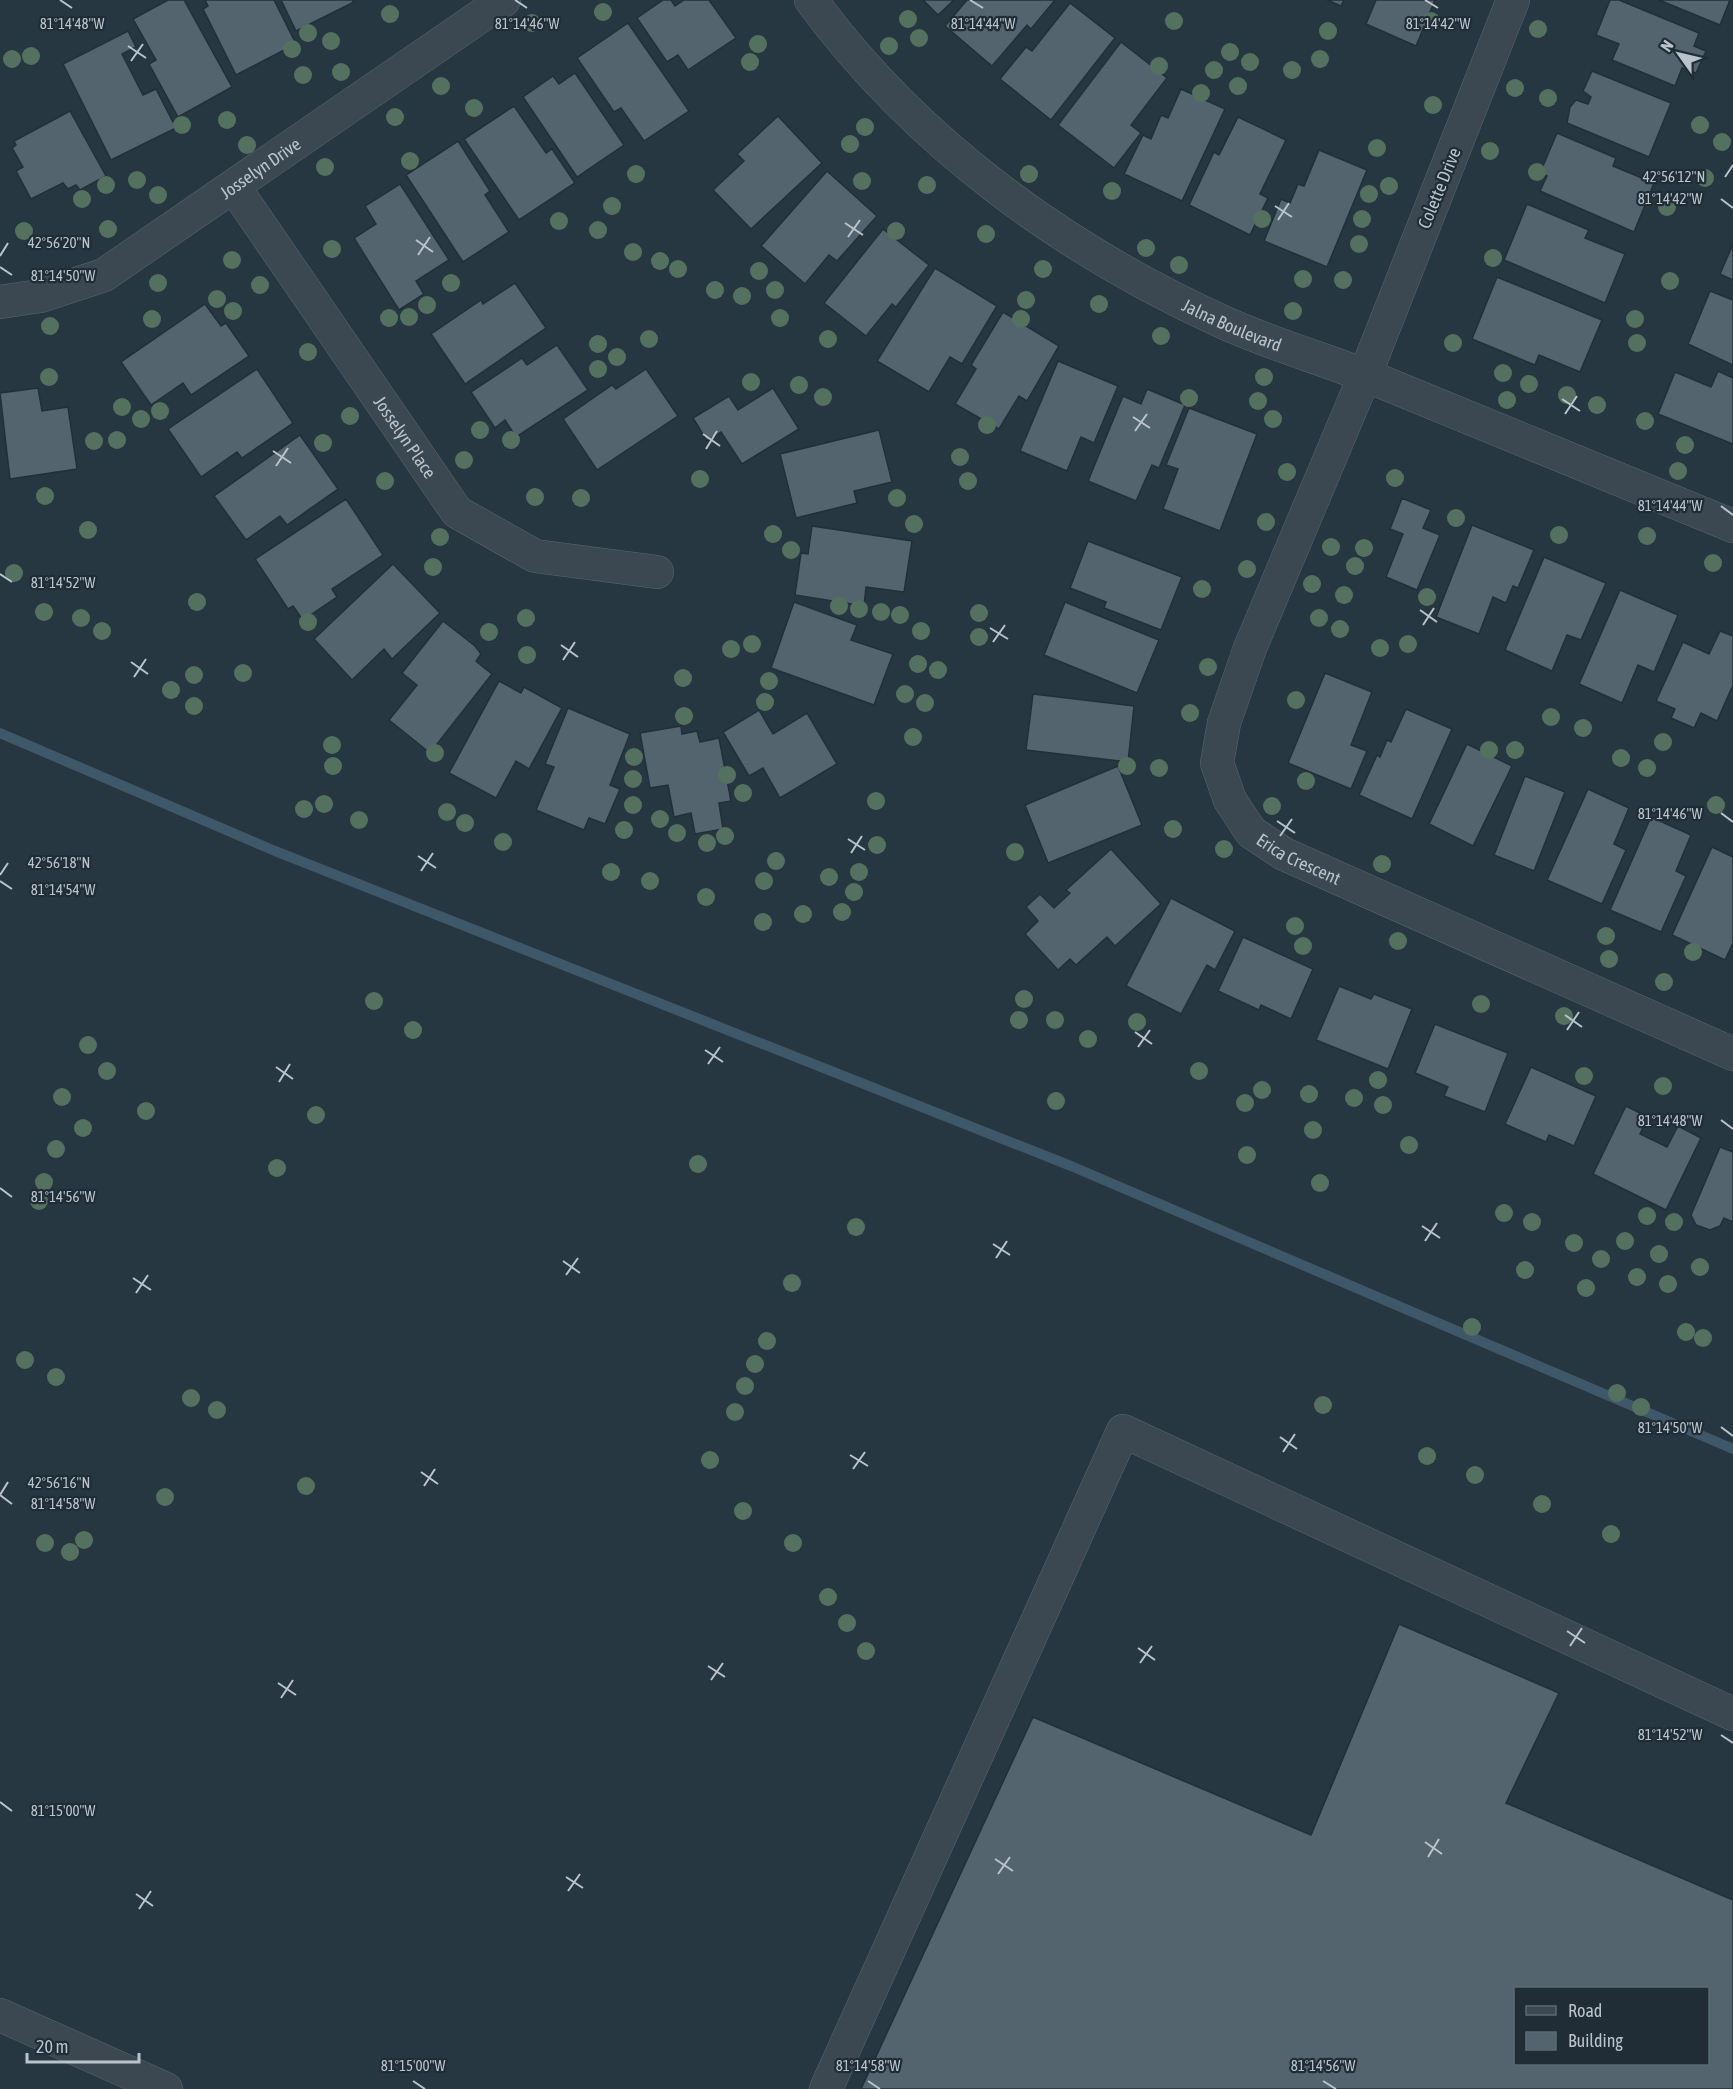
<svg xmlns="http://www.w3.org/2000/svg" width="1733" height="2089" viewBox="0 0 1733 2089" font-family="'Asap Condensed',sans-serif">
<rect width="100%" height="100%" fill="#273741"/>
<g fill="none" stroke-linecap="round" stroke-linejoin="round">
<polyline stroke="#3e5869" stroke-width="10" points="0,733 275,851 1071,1166 1733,1449"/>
</g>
<g fill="#53646e" stroke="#222f38" stroke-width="1.5" fill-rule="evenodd">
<polygon points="168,0 184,0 232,87 178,117 149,64 156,60 133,19"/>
<polygon points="205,0 274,0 296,44 236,75 203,9 208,6"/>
<polygon points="281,0 352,0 354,2 296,31"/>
<polygon points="663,0 671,0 675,6 684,0 709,0 736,38 688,70 678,55 667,62 637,18"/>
<polygon points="923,0 954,0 938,15"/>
<polygon points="967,0 1055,0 1031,29 1027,25 992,66 945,26"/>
<polygon points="1327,0 1344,0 1341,6"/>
<polygon points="1376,0 1435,0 1416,46 1366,24"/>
<polygon points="1610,0 1619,0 1699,33 1694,46 1706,51 1696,73 1682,68 1675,86 1612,60 1619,44 1596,35"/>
<polygon points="1659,0 1730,0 1720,25"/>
<polygon points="1070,3 1115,38 1051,120 1000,79 1026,47 1032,51"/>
<polygon points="628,23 689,111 644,141 621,108 614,112 577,58"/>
<polygon points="128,31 136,47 122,54 143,95 156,89 176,128 111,160 63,64"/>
<polygon points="1121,42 1167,78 1131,125 1141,133 1114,168 1058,125"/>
<polygon points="1592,71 1671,103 1649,157 1567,123 1570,107 1576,100 1588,104 1591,97 1583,91"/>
<polygon points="575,73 624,145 577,177 523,97 553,76 559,84"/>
<polygon points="1181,89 1225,109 1182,201 1124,174 1143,135 1151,139 1161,115 1168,118"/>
<polygon points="514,106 546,153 552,149 575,183 519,220 464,139"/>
<polygon points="70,111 106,176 80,190 76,185 68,189 63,183 31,199 16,171 23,167 12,148 16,145 14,141"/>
<polygon points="778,116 822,163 751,229 713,190 744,161 737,154"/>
<polygon points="1238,117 1286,140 1260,194 1268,198 1250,235 1189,205 1214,152 1219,155"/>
<polygon points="1557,133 1616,158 1613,166 1654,183 1634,232 1540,191 1547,176 1540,173"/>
<polygon points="458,141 490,191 485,195 509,232 463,262 406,175"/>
<polygon points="1319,150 1367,170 1327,267 1264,241 1281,199 1290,203 1298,184 1304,186"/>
<polygon points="827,171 877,216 837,261 829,255 805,284 761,246"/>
<polygon points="400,184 449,260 416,281 424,294 399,310 354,238 376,224 365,206"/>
<polygon points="1527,204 1589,230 1585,238 1625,254 1605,303 1504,260"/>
<polygon points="883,229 929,265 896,307 892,304 866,336 824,303"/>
<polygon points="1733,244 1733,280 1720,274"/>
<polygon points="935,268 997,306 962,364 950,357 929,392 877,361"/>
<polygon points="1497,277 1602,320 1580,372 1539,355 1535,365 1472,339"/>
<polygon points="515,283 546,328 465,384 431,334 481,300 483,304"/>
<polygon points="1710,291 1733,300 1733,365 1688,344"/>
<polygon points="205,304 221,326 226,323 249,356 191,395 183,383 151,405 121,362"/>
<polygon points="1003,312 1059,346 1027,401 1019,396 999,429 955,404 976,369 971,365"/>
<polygon points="557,345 588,390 516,437 505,420 495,428 471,392 522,358 527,365"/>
<polygon points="1058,361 1118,386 1094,443 1081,437 1067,471 1020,451"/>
<polygon points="257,369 293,423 242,458 237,452 201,477 168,429"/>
<polygon points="646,369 678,416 597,470 563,419 612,385 616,389"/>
<polygon points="1718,371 1733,378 1733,444 1658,414 1675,372 1711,387"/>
<polygon points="38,388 42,411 68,407 77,469 10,479 0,393"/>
<polygon points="773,388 799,429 742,464 721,432 707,441 693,418 729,396 738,410"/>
<polygon points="1147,389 1185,405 1159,468 1152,465 1136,501 1088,481 1123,396 1141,404"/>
<polygon points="1189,408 1257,434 1220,531 1163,509 1178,469 1166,465"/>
<polygon points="879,430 892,482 854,491 857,503 796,518 780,454"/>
<polygon points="300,435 338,489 287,525 280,516 246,540 214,496"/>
<polygon points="1402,498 1431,510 1423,528 1440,535 1417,590 1386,577 1403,534 1390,529"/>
<polygon points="346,499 383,555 332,589 337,597 303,620 293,606 288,609 255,559"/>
<polygon points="1472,525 1534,550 1518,588 1513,586 1506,603 1493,597 1479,634 1436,617"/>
<polygon points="812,526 912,541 904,592 866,587 864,606 795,595 801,553 808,554"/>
<polygon points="1088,541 1182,577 1161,630 1104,608 1106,602 1070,588"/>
<polygon points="1544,557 1606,583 1581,640 1567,635 1552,671 1505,650"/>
<polygon points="393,564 440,613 392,659 384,649 352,680 314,639"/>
<polygon points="1620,590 1678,615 1654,672 1638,665 1622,703 1579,684"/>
<polygon points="794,602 857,625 851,640 893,654 874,705 771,668"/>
<polygon points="1065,602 1159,640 1137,693 1044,655"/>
<polygon points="443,621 475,646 481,654 476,661 492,674 430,753 389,720 417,685 402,673"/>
<polygon points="1720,631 1733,636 1733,685 1717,721 1701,713 1694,728 1671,718 1675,709 1656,701 1683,642 1709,654"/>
<polygon points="1325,673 1372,692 1351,745 1367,751 1351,789 1288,763"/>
<polygon points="499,681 521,693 524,687 562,708 529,769 516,761 496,798 449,773"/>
<polygon points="1033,694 1134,706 1128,762 1026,750"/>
<polygon points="568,708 630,734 610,785 620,789 605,824 589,818 584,830 536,810 554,767 545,764"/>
<polygon points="1406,709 1452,729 1412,819 1359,795 1377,755 1380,757 1387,740 1391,742"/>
<polygon points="759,710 773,734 807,713 837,764 780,798 763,768 749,776 723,732"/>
<polygon points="681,726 682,734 697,731 700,742 719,738 731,801 719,803 723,829 695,834 691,813 674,817 668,785 650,788 640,733"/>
<polygon points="1467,744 1512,766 1473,846 1429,824"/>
<polygon points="1118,766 1142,825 1048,863 1025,805"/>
<polygon points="1525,776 1565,792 1534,871 1494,855"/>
<polygon points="1588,789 1629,808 1614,844 1626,850 1602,904 1547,880"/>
<polygon points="1651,817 1691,835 1676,871 1686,876 1661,932 1610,910"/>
<polygon points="1712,847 1733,857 1733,943 1725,960 1672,935"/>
<polygon points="1111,849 1161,904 1115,946 1107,937 1076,965 1070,959 1058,970 1025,934 1038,921 1026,907 1040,894 1054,908 1070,893 1066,890"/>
<polygon points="1171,898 1235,931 1215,970 1207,965 1181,1014 1126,986"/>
<polygon points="1243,937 1313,969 1291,1019 1261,1005 1259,1010 1218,991"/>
<polygon points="1339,986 1371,999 1374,994 1412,1009 1388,1069 1316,1040"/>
<polygon points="1435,1024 1508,1053 1485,1112 1444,1096 1448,1087 1415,1073"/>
<polygon points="1531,1067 1596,1096 1574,1146 1549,1135 1546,1142 1505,1124"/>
<polygon points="1626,1106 1648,1117 1640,1134 1667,1147 1678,1126 1701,1138 1666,1210 1593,1174"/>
<polygon points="1720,1147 1733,1152 1733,1222 1724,1218 1720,1226 1710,1230 1696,1225 1691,1215"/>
<path d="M1399 1624 1559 1693 1506 1803 1733 1900V2089H861L1033 1717 1311 1835ZM1516 1988H1708V2064H1516Z"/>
</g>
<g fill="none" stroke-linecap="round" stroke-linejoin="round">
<defs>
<g id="minor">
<path id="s1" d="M811 0C916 143 1064 250 1225 323 1274 345 1327 360 1377 380 1496 429 1614 477 1733 526"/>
<path id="s2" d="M1513 0 1365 375 1250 648 1224 723 1217 763 1230 800 1251 832 1284 854 1733 1054"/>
<path id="s3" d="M234 187 457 512 535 556 657 572"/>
<path id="s4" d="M0 302 40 296 104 275 504 0"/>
<polyline points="0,2015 166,2089"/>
<polyline points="826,2089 1123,1431 1733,1714"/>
</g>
</defs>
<use href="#minor" stroke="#5a666e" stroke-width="34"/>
<use href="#minor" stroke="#3c4851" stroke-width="33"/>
</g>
<g fill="#547160">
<circle cx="603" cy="12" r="9"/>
<circle cx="390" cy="14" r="9"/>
<circle cx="908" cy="19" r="9"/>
<circle cx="1174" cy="21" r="9"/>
<circle cx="1431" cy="21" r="9"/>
<circle cx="532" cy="23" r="9"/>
<circle cx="1538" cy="29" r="9"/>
<circle cx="1328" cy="31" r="9"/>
<circle cx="308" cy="33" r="9"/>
<circle cx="919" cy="38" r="9"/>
<circle cx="331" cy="41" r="9"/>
<circle cx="758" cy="44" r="9"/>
<circle cx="889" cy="46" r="9"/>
<circle cx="292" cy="49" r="9"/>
<circle cx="1230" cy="52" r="9"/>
<circle cx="31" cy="56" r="9"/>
<circle cx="12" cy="59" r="9"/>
<circle cx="1320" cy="59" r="9"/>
<circle cx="750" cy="62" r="9"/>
<circle cx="1250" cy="62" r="9"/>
<circle cx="1159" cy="66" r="9"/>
<circle cx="1214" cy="70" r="9"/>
<circle cx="1292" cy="70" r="9"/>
<circle cx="341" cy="72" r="9"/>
<circle cx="303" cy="75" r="9"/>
<circle cx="441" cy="86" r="9"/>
<circle cx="1238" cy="86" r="9"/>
<circle cx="1515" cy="88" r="9"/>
<circle cx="1201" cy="93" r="9"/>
<circle cx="1548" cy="98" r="9"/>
<circle cx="1433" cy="105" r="9"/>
<circle cx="474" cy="108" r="9"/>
<circle cx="395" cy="117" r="9"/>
<circle cx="227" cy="120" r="9"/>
<circle cx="182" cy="125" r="9"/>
<circle cx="1700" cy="125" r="9"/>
<circle cx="865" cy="127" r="9"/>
<circle cx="1722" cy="142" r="9"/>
<circle cx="850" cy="144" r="9"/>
<circle cx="247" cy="145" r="9"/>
<circle cx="1377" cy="148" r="9"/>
<circle cx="1490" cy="151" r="9"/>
<circle cx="410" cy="161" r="9"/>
<circle cx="325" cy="167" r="9"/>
<circle cx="1537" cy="172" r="9"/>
<circle cx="636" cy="174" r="9"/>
<circle cx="1029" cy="174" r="9"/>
<circle cx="1705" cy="178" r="9"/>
<circle cx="137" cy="180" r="9"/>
<circle cx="862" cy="181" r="9"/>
<circle cx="106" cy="185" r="9"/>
<circle cx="927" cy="185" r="9"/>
<circle cx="1389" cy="186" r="9"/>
<circle cx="1112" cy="191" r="9"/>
<circle cx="1369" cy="194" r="9"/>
<circle cx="158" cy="195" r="9"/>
<circle cx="82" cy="199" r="9"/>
<circle cx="612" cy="206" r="9"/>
<circle cx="1667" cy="207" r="9"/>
<circle cx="1262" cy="219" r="9"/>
<circle cx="1362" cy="219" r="9"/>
<circle cx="559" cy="221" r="9"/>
<circle cx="108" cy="229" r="9"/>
<circle cx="598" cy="230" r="9"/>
<circle cx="24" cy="231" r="9"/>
<circle cx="896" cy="231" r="9"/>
<circle cx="986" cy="234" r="9"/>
<circle cx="1359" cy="244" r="9"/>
<circle cx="1146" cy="248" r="9"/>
<circle cx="332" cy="249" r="9"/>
<circle cx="633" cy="252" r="9"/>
<circle cx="1493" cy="258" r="9"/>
<circle cx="232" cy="260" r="9"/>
<circle cx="660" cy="261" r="9"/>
<circle cx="1179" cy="265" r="9"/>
<circle cx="678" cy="269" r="9"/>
<circle cx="1043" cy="269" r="9"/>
<circle cx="759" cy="271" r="9"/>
<circle cx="1303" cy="279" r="9"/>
<circle cx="1343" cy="280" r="9"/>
<circle cx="1670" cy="281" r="9"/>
<circle cx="158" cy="283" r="9"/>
<circle cx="451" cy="283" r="9"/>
<circle cx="260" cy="285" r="9"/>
<circle cx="715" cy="290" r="9"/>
<circle cx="775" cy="290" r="9"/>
<circle cx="742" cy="296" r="9"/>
<circle cx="217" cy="299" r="9"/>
<circle cx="1026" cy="300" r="9"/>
<circle cx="1099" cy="304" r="9"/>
<circle cx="427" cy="305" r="9"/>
<circle cx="233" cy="311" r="9"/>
<circle cx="1293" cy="311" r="9"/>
<circle cx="409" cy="317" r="9"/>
<circle cx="389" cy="318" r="9"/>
<circle cx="780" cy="318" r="9"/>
<circle cx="152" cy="319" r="9"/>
<circle cx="1021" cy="319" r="9"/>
<circle cx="1635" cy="319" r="9"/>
<circle cx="50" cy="326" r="9"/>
<circle cx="1161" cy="336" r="9"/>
<circle cx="649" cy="339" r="9"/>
<circle cx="828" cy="339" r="9"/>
<circle cx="1453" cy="343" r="9"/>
<circle cx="1637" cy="343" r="9"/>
<circle cx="598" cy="344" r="9"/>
<circle cx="308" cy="352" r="9"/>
<circle cx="617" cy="357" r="9"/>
<circle cx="598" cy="369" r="9"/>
<circle cx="1503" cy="373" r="9"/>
<circle cx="49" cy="377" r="9"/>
<circle cx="1264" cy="377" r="9"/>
<circle cx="751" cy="382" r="9"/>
<circle cx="1529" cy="384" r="9"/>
<circle cx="799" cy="385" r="9"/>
<circle cx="1567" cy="395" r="9"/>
<circle cx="823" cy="397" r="9"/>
<circle cx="1189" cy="398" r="9"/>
<circle cx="1507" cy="400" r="9"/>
<circle cx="1258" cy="401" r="9"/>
<circle cx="1597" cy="405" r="9"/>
<circle cx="122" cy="407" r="9"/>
<circle cx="160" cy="411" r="9"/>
<circle cx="350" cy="416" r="9"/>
<circle cx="141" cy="419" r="9"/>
<circle cx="1273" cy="419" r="9"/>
<circle cx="1645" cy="421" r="9"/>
<circle cx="987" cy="425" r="9"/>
<circle cx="480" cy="430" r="9"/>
<circle cx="117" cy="440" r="9"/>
<circle cx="511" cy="440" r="9"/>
<circle cx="94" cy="441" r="9"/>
<circle cx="323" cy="443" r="9"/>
<circle cx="1685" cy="445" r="9"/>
<circle cx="960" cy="457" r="9"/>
<circle cx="464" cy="460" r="9"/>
<circle cx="1678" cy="471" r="9"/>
<circle cx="1287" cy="472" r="9"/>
<circle cx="1395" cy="478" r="9"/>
<circle cx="700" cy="479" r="9"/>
<circle cx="385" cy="481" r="9"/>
<circle cx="968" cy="481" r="9"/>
<circle cx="45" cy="496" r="9"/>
<circle cx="535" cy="497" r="9"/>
<circle cx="581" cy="498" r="9"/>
<circle cx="897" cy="498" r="9"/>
<circle cx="1456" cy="518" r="9"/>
<circle cx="1266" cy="522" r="9"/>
<circle cx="914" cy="524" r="9"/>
<circle cx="88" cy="530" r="9"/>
<circle cx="773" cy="534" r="9"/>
<circle cx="1559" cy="535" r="9"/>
<circle cx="1647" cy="536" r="9"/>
<circle cx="440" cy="537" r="9"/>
<circle cx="1331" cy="547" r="9"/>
<circle cx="1364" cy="548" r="9"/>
<circle cx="791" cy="550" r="9"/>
<circle cx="1713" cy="563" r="9"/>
<circle cx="1355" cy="566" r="9"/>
<circle cx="433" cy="567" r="9"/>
<circle cx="1247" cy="569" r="9"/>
<circle cx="14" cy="573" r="9"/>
<circle cx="1312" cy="584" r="9"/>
<circle cx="1202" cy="589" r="9"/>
<circle cx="1344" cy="595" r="9"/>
<circle cx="1427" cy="597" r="9"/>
<circle cx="197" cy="602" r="9"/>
<circle cx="839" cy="606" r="9"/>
<circle cx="859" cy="609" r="9"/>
<circle cx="44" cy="612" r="9"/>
<circle cx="881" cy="612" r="9"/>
<circle cx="979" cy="613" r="9"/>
<circle cx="900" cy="615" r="9"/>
<circle cx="81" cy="618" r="9"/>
<circle cx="526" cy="618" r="9"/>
<circle cx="1319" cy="618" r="9"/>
<circle cx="308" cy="622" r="9"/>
<circle cx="1340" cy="629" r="9"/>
<circle cx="102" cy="631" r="9"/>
<circle cx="921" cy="631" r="9"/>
<circle cx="489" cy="632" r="9"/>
<circle cx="979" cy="637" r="9"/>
<circle cx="752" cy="644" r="9"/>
<circle cx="1408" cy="644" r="9"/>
<circle cx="1380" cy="648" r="9"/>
<circle cx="731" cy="649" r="9"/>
<circle cx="527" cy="655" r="9"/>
<circle cx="918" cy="664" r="9"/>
<circle cx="1208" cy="667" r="9"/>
<circle cx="938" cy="670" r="9"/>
<circle cx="243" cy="673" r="9"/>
<circle cx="194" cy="675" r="9"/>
<circle cx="683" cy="678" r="9"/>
<circle cx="769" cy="681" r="9"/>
<circle cx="171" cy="690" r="9"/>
<circle cx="905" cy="694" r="9"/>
<circle cx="1296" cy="700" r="9"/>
<circle cx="765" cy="702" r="9"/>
<circle cx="925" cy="703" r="9"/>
<circle cx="194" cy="706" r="9"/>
<circle cx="1190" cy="713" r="9"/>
<circle cx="684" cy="716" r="9"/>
<circle cx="1551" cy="717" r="9"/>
<circle cx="1583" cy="728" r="9"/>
<circle cx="913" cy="737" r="9"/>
<circle cx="1663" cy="742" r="9"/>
<circle cx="332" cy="745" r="9"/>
<circle cx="1489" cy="750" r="9"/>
<circle cx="1515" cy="750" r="9"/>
<circle cx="435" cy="753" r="9"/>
<circle cx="634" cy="757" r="9"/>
<circle cx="1621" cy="758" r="9"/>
<circle cx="333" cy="766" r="9"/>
<circle cx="1127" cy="766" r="9"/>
<circle cx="1159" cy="768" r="9"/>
<circle cx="1647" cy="768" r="9"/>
<circle cx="727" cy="775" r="9"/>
<circle cx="633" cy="779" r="9"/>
<circle cx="1306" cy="781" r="9"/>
<circle cx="743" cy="793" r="9"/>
<circle cx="876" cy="801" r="9"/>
<circle cx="324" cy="804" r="9"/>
<circle cx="633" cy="805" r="9"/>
<circle cx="1716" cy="805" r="9"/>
<circle cx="1272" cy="806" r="9"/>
<circle cx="304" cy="809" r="9"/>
<circle cx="447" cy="812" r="9"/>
<circle cx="660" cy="819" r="9"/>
<circle cx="359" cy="820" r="9"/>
<circle cx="465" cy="823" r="9"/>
<circle cx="1173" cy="829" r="9"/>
<circle cx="624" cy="830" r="9"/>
<circle cx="677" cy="833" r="9"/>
<circle cx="725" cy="836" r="9"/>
<circle cx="503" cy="842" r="9"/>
<circle cx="707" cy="843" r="9"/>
<circle cx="877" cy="845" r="9"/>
<circle cx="1224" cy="849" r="9"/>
<circle cx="1015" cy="852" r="9"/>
<circle cx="776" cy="861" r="9"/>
<circle cx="1382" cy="864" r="9"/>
<circle cx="611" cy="872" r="9"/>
<circle cx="859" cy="872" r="9"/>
<circle cx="829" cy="877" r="9"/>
<circle cx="650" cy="881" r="9"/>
<circle cx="764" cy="881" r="9"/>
<circle cx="854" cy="892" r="9"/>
<circle cx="706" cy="897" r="9"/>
<circle cx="842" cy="912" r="9"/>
<circle cx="803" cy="914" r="9"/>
<circle cx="763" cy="922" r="9"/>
<circle cx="1295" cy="926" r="9"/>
<circle cx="1606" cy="936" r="9"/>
<circle cx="1398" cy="941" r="9"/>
<circle cx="1303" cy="946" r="9"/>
<circle cx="1693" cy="952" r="9"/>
<circle cx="1609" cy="959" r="9"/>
<circle cx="1664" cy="982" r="9"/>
<circle cx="1024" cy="999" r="9"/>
<circle cx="374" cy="1001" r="9"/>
<circle cx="1481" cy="1004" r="9"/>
<circle cx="1564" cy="1016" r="9"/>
<circle cx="1019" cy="1020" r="9"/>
<circle cx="1055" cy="1020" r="9"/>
<circle cx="1137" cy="1022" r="9"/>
<circle cx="413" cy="1030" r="9"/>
<circle cx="1088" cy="1039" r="9"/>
<circle cx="88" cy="1045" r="9"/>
<circle cx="107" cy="1071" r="9"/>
<circle cx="1199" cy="1071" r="9"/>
<circle cx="1584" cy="1076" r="9"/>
<circle cx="1378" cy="1080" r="9"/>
<circle cx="1663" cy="1086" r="9"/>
<circle cx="1262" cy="1090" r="9"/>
<circle cx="1309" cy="1094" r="9"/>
<circle cx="62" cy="1097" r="9"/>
<circle cx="1354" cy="1098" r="9"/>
<circle cx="1056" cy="1101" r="9"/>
<circle cx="1245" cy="1103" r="9"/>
<circle cx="1383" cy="1105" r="9"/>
<circle cx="146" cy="1111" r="9"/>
<circle cx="316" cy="1115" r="9"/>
<circle cx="83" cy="1128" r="9"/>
<circle cx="1313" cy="1130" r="9"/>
<circle cx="1409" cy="1145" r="9"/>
<circle cx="56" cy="1149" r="9"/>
<circle cx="1247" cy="1155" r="9"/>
<circle cx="698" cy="1164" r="9"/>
<circle cx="277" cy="1168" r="9"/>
<circle cx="44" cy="1182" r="9"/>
<circle cx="1320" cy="1183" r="9"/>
<circle cx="39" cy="1201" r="9"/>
<circle cx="1504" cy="1213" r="9"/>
<circle cx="1647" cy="1216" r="9"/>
<circle cx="1532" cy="1222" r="9"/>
<circle cx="1674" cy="1222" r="9"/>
<circle cx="856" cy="1227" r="9"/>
<circle cx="1625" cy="1241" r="9"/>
<circle cx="1574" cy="1243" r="9"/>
<circle cx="1659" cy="1254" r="9"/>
<circle cx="1601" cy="1259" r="9"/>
<circle cx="1700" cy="1267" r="9"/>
<circle cx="1525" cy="1270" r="9"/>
<circle cx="1637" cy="1277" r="9"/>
<circle cx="792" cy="1283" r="9"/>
<circle cx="1668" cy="1284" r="9"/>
<circle cx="1586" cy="1288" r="9"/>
<circle cx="1472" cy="1327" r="9"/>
<circle cx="1686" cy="1332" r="9"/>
<circle cx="1703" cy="1338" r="9"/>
<circle cx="767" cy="1341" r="9"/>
<circle cx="25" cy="1360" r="9"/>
<circle cx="755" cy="1364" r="9"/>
<circle cx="56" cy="1377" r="9"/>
<circle cx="745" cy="1386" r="9"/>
<circle cx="1617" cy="1393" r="9"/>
<circle cx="191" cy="1398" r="9"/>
<circle cx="1323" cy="1405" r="9"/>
<circle cx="1641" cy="1407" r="9"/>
<circle cx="217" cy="1410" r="9"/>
<circle cx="735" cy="1412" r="9"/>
<circle cx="1427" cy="1456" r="9"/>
<circle cx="710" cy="1460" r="9"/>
<circle cx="1475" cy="1475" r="9"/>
<circle cx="306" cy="1486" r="9"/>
<circle cx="165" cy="1497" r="9"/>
<circle cx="1542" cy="1504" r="9"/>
<circle cx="743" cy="1511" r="9"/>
<circle cx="1611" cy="1534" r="9"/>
<circle cx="84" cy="1540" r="9"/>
<circle cx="45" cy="1543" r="9"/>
<circle cx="793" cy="1543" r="9"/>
<circle cx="70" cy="1552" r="9"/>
<circle cx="828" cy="1597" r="9"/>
<circle cx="847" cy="1623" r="9"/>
<circle cx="866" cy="1651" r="9"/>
</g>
<path fill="none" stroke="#b9c3cb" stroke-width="2" d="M60 0 72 8M515 0 527 8M970 0 983 8M1425 0 1438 8M128 46 146 58M131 61 143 44M1725 177 1733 165M1721 199 1733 208M1275 206 1292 217M1278 220 1289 203M845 223 863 235M848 237 860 220M416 240 433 252M418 255 430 237M0 256 8 243M0 267 12 275M1562 399 1580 411M1565 414 1577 396M1133 417 1150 428M1135 431 1147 414M703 434 720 446M706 449 717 431M273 451 291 463M276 466 288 448M1721 506 1733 515M0 574 12 582M1420 610 1437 622M1423 625 1434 608M990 628 1008 639M993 642 1005 625M561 645 578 657M563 660 575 642M131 662 148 674M134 677 146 659M1721 813 1733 822M1277 821 1295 833M1280 836 1292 819M848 839 865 850M851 853 862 836M418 856 436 868M421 871 433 853M0 875 8 863M0 881 12 889M1565 1015 1582 1027M1567 1030 1579 1012M1135 1032 1152 1044M1138 1047 1150 1030M705 1050 723 1062M708 1064 720 1047M276 1067 293 1079M279 1082 290 1064M1721 1120 1733 1129M0 1188 12 1197M1422 1226 1440 1238M1425 1241 1437 1223M993 1244 1010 1255M996 1258 1007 1241M563 1261 580 1273M566 1275 578 1258M133 1278 151 1290M136 1293 148 1275M1721 1427 1733 1436M1280 1437 1297 1449M1283 1452 1295 1434M850 1455 868 1466M853 1469 865 1452M421 1472 438 1484M424 1486 435 1469M0 1495 12 1504M0 1495 8 1482M1567 1631 1585 1643M1570 1646 1582 1628M1138 1648 1155 1660M1140 1663 1152 1646M708 1666 725 1677M711 1680 723 1663M278 1683 296 1695M281 1698 293 1680M1721 1735 1733 1743M0 1802 12 1811M1425 1842 1442 1854M1428 1857 1439 1839M995 1859 1013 1871M998 1874 1010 1857M566 1877 583 1888M568 1891 580 1874M136 1894 153 1906M139 1909 151 1891M413 2081 425 2089M868 2081 880 2089M1323 2081 1336 2089"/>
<g text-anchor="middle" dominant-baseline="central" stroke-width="4.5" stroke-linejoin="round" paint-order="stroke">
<g font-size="18" fill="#b9c3cb" stroke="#202d36">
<text stroke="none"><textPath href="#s4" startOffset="297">Josselyn Drive</textPath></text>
<text transform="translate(1439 188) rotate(-68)">Colette Drive</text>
<text stroke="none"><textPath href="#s1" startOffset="538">Jalna Boulevard</textPath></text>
<text stroke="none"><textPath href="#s3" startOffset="303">Josselyn Place</textPath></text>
<text stroke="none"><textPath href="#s2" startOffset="952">Erica Crescent</textPath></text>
</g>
</g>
<g font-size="15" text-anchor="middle" fill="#b9c3cb" stroke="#202d36" stroke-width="4.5" stroke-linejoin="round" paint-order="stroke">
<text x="72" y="29">81°14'48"W</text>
<text x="527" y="29">81°14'46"W</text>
<text x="983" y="29">81°14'44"W</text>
<text x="1438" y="29">81°14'42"W</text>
<text x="1674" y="182">42°56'12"N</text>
<text x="1670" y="204">81°14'42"W</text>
<text x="59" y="248">42°56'20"N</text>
<text x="63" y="281">81°14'50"W</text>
<text x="1670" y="511">81°14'44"W</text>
<text x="63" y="588">81°14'52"W</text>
<text x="1670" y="819">81°14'46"W</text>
<text x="59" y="868">42°56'18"N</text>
<text x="63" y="895">81°14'54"W</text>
<text x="1670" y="1126">81°14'48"W</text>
<text x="63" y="1202">81°14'56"W</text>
<text x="1670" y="1433">81°14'50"W</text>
<text x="59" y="1488">42°56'16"N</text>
<text x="63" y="1509">81°14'58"W</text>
<text x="1670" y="1740">81°14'52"W</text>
<text x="63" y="1816">81°15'00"W</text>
<text x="413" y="2071">81°15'00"W</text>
<text x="868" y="2071">81°14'58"W</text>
<text x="1323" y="2071">81°14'56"W</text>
</g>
<rect x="1514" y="1987" width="195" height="78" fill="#202d36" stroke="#5d6972" stroke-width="1.5"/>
<rect x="1526" y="2006" width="30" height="9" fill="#3c4851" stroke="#5d6972" stroke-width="1.5"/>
<text x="1568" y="2017" font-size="18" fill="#b9c3cb">Road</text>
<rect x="1526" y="2032" width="30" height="18" fill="#53646e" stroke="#5d6972" stroke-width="1.5"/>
<text x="1568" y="2047" font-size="18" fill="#b9c3cb">Building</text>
<g transform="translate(1679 54) rotate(304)" stroke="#202d36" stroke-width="4.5" paint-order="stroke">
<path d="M0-4.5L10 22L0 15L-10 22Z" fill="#b9c3cb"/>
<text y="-9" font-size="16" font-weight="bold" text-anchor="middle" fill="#b9c3cb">N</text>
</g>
<path d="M27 2053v9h112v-9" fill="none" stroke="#b9c3cb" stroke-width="3"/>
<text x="36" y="2053" font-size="18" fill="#b9c3cb" stroke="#202d36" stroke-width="4.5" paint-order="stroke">20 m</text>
</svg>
